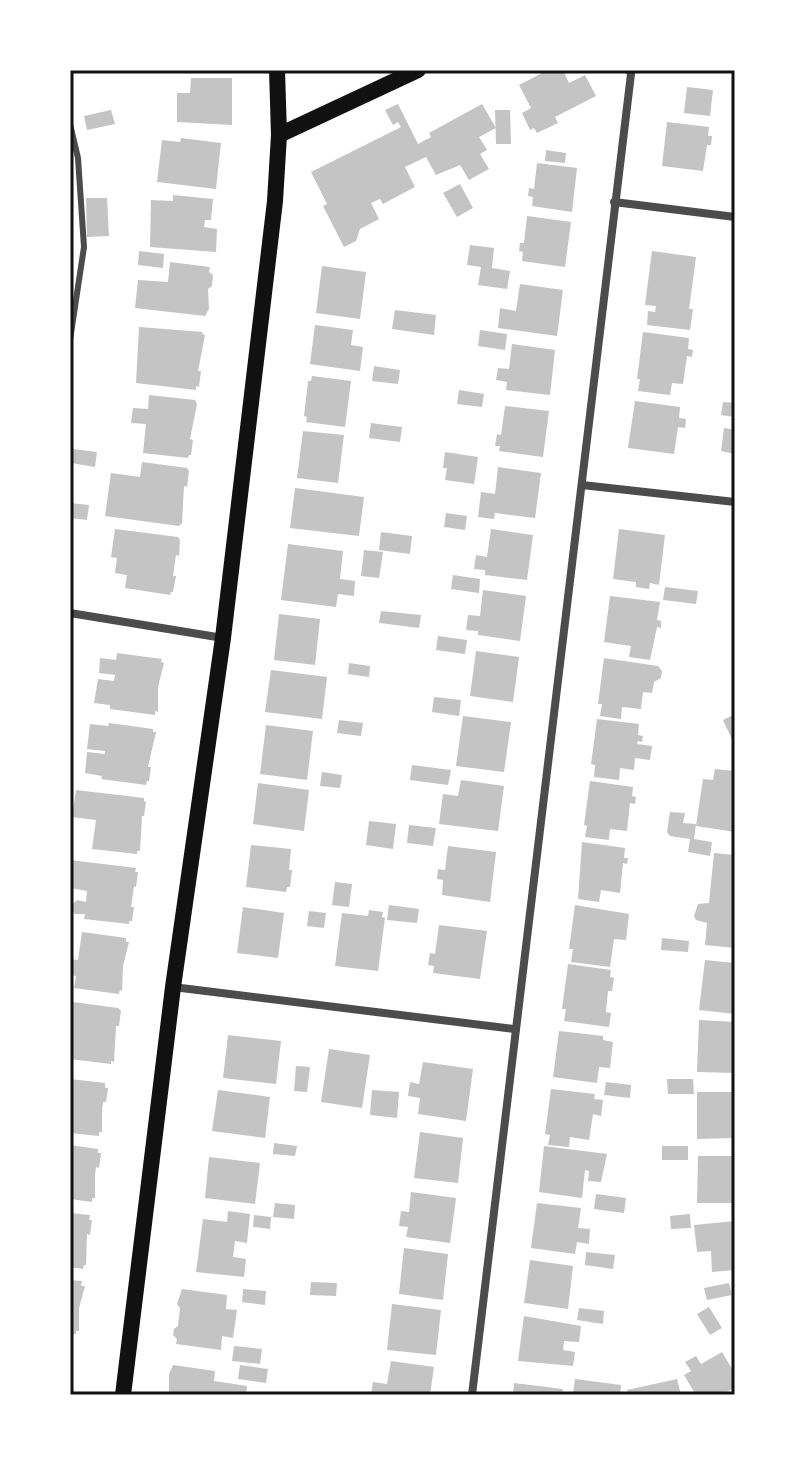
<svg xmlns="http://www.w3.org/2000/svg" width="805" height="1465" viewBox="0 0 805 1465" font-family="'Golos Text',sans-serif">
<rect width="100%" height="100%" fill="#fff"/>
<g fill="#c4c4c4">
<polygon points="548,70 563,70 569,83 585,75 596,96 555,117 558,123 537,133 534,128 530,130 522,113 531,108 519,85"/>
<polygon points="191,78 232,78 232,125 177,122 177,93 190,93"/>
<polygon points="687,87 713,90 710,116 684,113"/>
<polygon points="398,104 418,144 431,137 429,133 482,104 496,128 479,137 487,150 480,154 489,169 469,180 460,165 436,175 426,157 405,167 415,187 383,204 380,199 371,203 379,219 360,229 356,241 344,247 323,206 327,204 311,172 401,127 398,122 393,125 385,110"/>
<polygon points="111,110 115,124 87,130 84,116"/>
<polygon points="495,110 510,110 511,144 496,144"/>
<polygon points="667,122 709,127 708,136 712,136 711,145 707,145 703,171 662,166"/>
<polygon points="181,138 221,143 216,189 157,182 162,140 180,142"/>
<polygon points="546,150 566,153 565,163 545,161"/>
<polygon points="537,163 577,168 572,212 532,206 533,197 528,196 529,188 534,189"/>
<polygon points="460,184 473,208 457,217 443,193"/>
<polygon points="173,195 213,199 211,220 205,220 204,227 217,229 216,252 150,247 151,200 173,201"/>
<polygon points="86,198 107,198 109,236 87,237"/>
<polygon points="527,216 571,222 565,267 522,261 523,252 519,251 520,243 524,243"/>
<polygon points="470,245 494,248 492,268 510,271 507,289 478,285 481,267 467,265"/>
<polygon points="139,251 164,254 163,268 138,265"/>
<polygon points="652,251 696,257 689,309 693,309 690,330 647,325 648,311 655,312 656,306 645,305"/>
<polygon points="170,262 210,267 209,272 213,275 212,286 208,289 209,309 205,316 135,308 138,280 168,282"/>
<polygon points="322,266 366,272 360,319 316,313"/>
<polygon points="520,284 563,290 557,336 498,328 500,308 516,311"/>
<polygon points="395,310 436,315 434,335 392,329"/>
<polygon points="315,325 353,330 351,345 363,347 360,371 310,364"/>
<polygon points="139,327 203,332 202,334 205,335 198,371 201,371 199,387 196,386 196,390 136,383"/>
<polygon points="480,330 507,334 505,350 478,346"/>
<polygon points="643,332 689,338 688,349 693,350 692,357 687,356 683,384 672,383 670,395 638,391 640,379 637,379"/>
<polygon points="512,344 555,350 550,395 506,390 507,382 496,380 498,368 509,369"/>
<polygon points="374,366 400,370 398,384 372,381"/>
<polygon points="312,376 351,381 345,427 306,422 307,417 304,416 308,381 311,381"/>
<polygon points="459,390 484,394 482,407 457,404"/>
<polygon points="149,395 195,400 197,404 190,439 193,440 191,455 189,455 188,458 143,453 146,424 131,423 133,408 148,409"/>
<polygon points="635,401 680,407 679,418 686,419 685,428 678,427 674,454 628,448"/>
<polygon points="723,402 735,403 735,417 721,415"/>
<polygon points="505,406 549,411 543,457 499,451 500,446 495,446 497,434 501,435"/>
<polygon points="371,423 402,427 400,442 369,438"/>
<polygon points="724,428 735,430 735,454 721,451"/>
<polygon points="303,431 344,435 338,483 297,478"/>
<polygon points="73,449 97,452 95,467 71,463"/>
<polygon points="445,452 478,457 474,484 445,480 447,468 443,468"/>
<polygon points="142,462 187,468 189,471 187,487 184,486 182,523 179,526 105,516 111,473 140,477"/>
<polygon points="498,467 541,473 535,518 495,513 494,519 478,517 481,492 495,494"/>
<polygon points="295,488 364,497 359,536 290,528"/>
<polygon points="70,503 89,505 87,520 70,518"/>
<polygon points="446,513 467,516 465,530 444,527"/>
<polygon points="115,529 178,537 180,540 179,556 176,555 173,576 176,576 173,592 171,592 170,595 125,588 127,575 115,573 117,558 111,557"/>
<polygon points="491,529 533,535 527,580 485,575 485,570 474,569 476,555 487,557"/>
<polygon points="619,529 665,535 659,585 650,583 649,589 636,587 636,582 613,579"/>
<polygon points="381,532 412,536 410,554 379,550"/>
<polygon points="288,544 343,551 340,579 355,581 354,596 338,594 336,607 281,600"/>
<polygon points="364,550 383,552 379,578 361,576"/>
<polygon points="453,575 480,579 479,593 451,589"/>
<polygon points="665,587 698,591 696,604 663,600"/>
<polygon points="483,590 526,596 520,641 478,635 478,631 466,630 468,615 480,616"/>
<polygon points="610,596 660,602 657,620 661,621 661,628 657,627 650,660 629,657 631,646 604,642"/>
<polygon points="381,611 421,615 419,628 379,623"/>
<polygon points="279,614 320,619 315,665 274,660"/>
<polygon points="438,636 467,640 465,654 436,650"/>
<polygon points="476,651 519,657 513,702 470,696"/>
<polygon points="117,653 162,659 161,662 164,663 158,687 158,712 155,711 155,715 110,709 110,705 94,703 98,679 114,681 115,675 99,673 100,658 116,660"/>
<polygon points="604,658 658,666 662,671 661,678 654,682 652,693 643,692 641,709 622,707 621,719 600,716 602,704 598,704"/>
<polygon points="349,663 370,666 369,677 348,674"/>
<polygon points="271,670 327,677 322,719 265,712"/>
<polygon points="434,697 461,700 459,716 432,712"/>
<polygon points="735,714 735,746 723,720"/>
<polygon points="463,716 511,722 504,772 456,766"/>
<polygon points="597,719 639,724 638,735 643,736 642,742 638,741 637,744 652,746 650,760 635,758 634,770 620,768 619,780 594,777 595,765 591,764"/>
<polygon points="339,720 363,723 361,736 337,733"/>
<polygon points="109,723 153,729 153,732 156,732 148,767 151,767 149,781 147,781 146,785 101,779 102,776 85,773 87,752 105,754 105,751 87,749 90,724 108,726"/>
<polygon points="266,725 313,731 307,780 260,774"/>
<polygon points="412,765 451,770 448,785 410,780"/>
<polygon points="715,769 735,771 735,832 696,826 703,779 713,780"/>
<polygon points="322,772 342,775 340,788 320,786"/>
<polygon points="461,780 504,786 498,831 439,824 443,794 458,796"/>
<polygon points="590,781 633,787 632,796 636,797 635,804 630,803 627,831 610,829 609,840 585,837 587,826 584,825"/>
<polygon points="258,783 309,790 304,831 253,824"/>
<polygon points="76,790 144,798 144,801 146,802 144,816 142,816 140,851 137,851 137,854 92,849 96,820 72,817"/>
<polygon points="670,812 685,813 683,823 696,824 694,839 712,842 710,856 688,852 690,839 670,836 667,832"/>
<polygon points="369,821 396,824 393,849 366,845"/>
<polygon points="409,825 436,828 433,846 407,843"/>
<polygon points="582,842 625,848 624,858 628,858 627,864 623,863 620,893 601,890 599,902 578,899"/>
<polygon points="251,845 291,849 289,870 292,870 290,887 287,887 286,892 246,887"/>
<polygon points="448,846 496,852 490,902 442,895 443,880 437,879 438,869 445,870"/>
<polygon points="714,853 735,855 735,948 705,945 707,923 696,920 694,916 698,904 709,903"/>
<polygon points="70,860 136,868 135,872 138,872 136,887 134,886 131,907 134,907 132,921 129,921 129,924 84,919 85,914 75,914 72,910 73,904 77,900 86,902 87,891 70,888"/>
<polygon points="335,882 352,884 349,907 332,905"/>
<polygon points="389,905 419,909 417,923 387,920"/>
<polygon points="575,905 629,914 626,940 614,939 610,967 571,962 573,949 569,949"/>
<polygon points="243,907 284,913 278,958 237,953"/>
<polygon points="369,910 383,912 382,917 385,918 378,971 335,966 342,913 368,916"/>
<polygon points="309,911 326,913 324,928 307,926"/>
<polygon points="439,925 487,931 480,979 433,973 434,966 428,965 430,953 435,954"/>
<polygon points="82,932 126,938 126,942 129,942 123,966 122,991 120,990 119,994 74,988 76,976 70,975 70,959 78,960"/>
<polygon points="662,938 689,941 688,952 661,950"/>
<polygon points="705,960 735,963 735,1014 699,1010"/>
<polygon points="568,964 611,970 610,977 614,978 612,991 608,991 606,1012 611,1013 609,1027 564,1021 566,1009 562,1009"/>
<polygon points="73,1002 118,1008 121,1011 119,1026 116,1026 114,1062 111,1061 111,1064 70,1059 70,1021"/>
<polygon points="699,1020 735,1022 735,1073 697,1072"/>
<polygon points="559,1031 603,1036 603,1040 613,1042 610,1068 599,1067 597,1083 553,1077"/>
<polygon points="228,1035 281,1041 276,1084 223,1078"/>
<polygon points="329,1049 370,1055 362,1108 321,1102"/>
<polygon points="423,1062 473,1069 466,1121 418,1114 420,1098 408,1096 410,1082 419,1084"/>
<polygon points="296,1066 310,1067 307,1092 294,1091"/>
<polygon points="70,1079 105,1083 105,1088 108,1088 106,1102 103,1102 102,1110 102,1132 99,1132 99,1136 70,1133"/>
<polygon points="667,1079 693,1079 694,1094 668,1094"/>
<polygon points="606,1082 631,1085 630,1098 604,1095"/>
<polygon points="551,1089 595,1094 594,1099 603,1100 601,1116 593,1114 589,1140 570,1137 569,1147 548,1145 550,1135 545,1134"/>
<polygon points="218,1090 270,1097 265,1138 212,1131"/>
<polygon points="372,1090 399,1092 397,1118 370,1115"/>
<polygon points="697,1092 732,1092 735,1138 697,1139"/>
<polygon points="420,1132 463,1138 458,1183 414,1178"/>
<polygon points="274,1143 297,1146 295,1156 273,1154"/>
<polygon points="70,1145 98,1149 98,1153 101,1153 99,1168 96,1167 95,1175 95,1198 92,1198 92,1202 70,1199"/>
<polygon points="544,1146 607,1154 601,1182 588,1181 589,1171 585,1170 582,1198 539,1192"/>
<rect x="662" y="1146" width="26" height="14"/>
<polygon points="698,1156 734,1156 735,1203 697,1203"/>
<polygon points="209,1157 260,1163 255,1204 205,1198"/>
<polygon points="411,1192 456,1198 450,1243 406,1237 408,1227 399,1226 401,1211 409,1212"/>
<polygon points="596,1194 626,1198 624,1213 594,1209"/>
<polygon points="275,1203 295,1205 294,1219 273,1217"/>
<polygon points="537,1203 581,1208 578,1228 590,1229 589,1244 577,1242 575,1254 531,1248"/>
<polygon points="228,1211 250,1214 247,1243 235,1241 233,1257 246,1259 244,1277 196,1272 203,1219 227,1222"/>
<polygon points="70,1213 90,1215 89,1220 92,1220 90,1235 87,1234 86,1265 84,1265 83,1269 70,1267"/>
<polygon points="690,1214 691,1228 671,1229 670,1216"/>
<polygon points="254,1215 271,1217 270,1229 253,1227"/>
<polygon points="735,1221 735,1270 712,1272 711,1251 697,1252 694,1225"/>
<polygon points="404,1248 448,1254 443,1300 399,1294"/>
<polygon points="586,1252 615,1255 613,1269 585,1265"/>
<polygon points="530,1260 573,1266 568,1309 524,1303"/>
<polygon points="70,1280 82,1281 81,1286 85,1286 79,1308 79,1331 76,1331 76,1334 70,1334"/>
<polygon points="311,1282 337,1283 336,1296 310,1295"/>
<polygon points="729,1283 732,1295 707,1300 704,1288"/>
<polygon points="182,1289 227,1295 226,1309 237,1310 233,1338 222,1336 221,1350 176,1344 177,1339 173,1335 174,1329 178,1326 180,1308 177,1304"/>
<polygon points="243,1289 266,1291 265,1305 242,1302"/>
<polygon points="392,1304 441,1310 436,1355 387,1350"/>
<polygon points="709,1307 722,1328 710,1335 697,1314"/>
<polygon points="579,1308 604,1311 603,1324 577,1320"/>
<polygon points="524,1316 581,1326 579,1342 564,1341 563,1350 575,1352 573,1366 518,1361"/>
<polygon points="234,1346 262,1349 260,1364 232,1361"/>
<polygon points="722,1352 735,1374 735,1387 722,1395 696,1395 684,1375 691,1371 685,1362 696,1356 701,1364"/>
<polygon points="391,1361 434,1367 430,1395 371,1395 373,1382 387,1384"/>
<polygon points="173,1365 215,1371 214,1381 247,1386 246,1395 169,1395 169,1374"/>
<polygon points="240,1365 268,1369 266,1383 238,1379"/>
<polygon points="575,1379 621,1385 620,1395 573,1394"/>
<polygon points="677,1379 681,1395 628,1395 627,1390"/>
<polygon points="514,1383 563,1389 562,1395 513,1395"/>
</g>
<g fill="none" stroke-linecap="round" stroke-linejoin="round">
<polyline stroke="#4c4c4c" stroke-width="6" points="70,124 78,158 84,247 70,340"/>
<g stroke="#4c4c4c" stroke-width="8">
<polyline points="614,202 735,217"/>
<polyline points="582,485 735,502"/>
<polyline points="70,613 223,638"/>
<polyline points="173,987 514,1029"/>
<polyline points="472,1395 631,74 629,70"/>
</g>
<g stroke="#111" stroke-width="16">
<polyline points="279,135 418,70"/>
<polyline points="123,1395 173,987 223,638 275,201 279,135 277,70"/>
</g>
</g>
<rect width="805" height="1465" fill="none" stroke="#ffffff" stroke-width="144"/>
<rect x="72" y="72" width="661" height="1321" fill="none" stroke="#111" stroke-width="3"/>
</svg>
